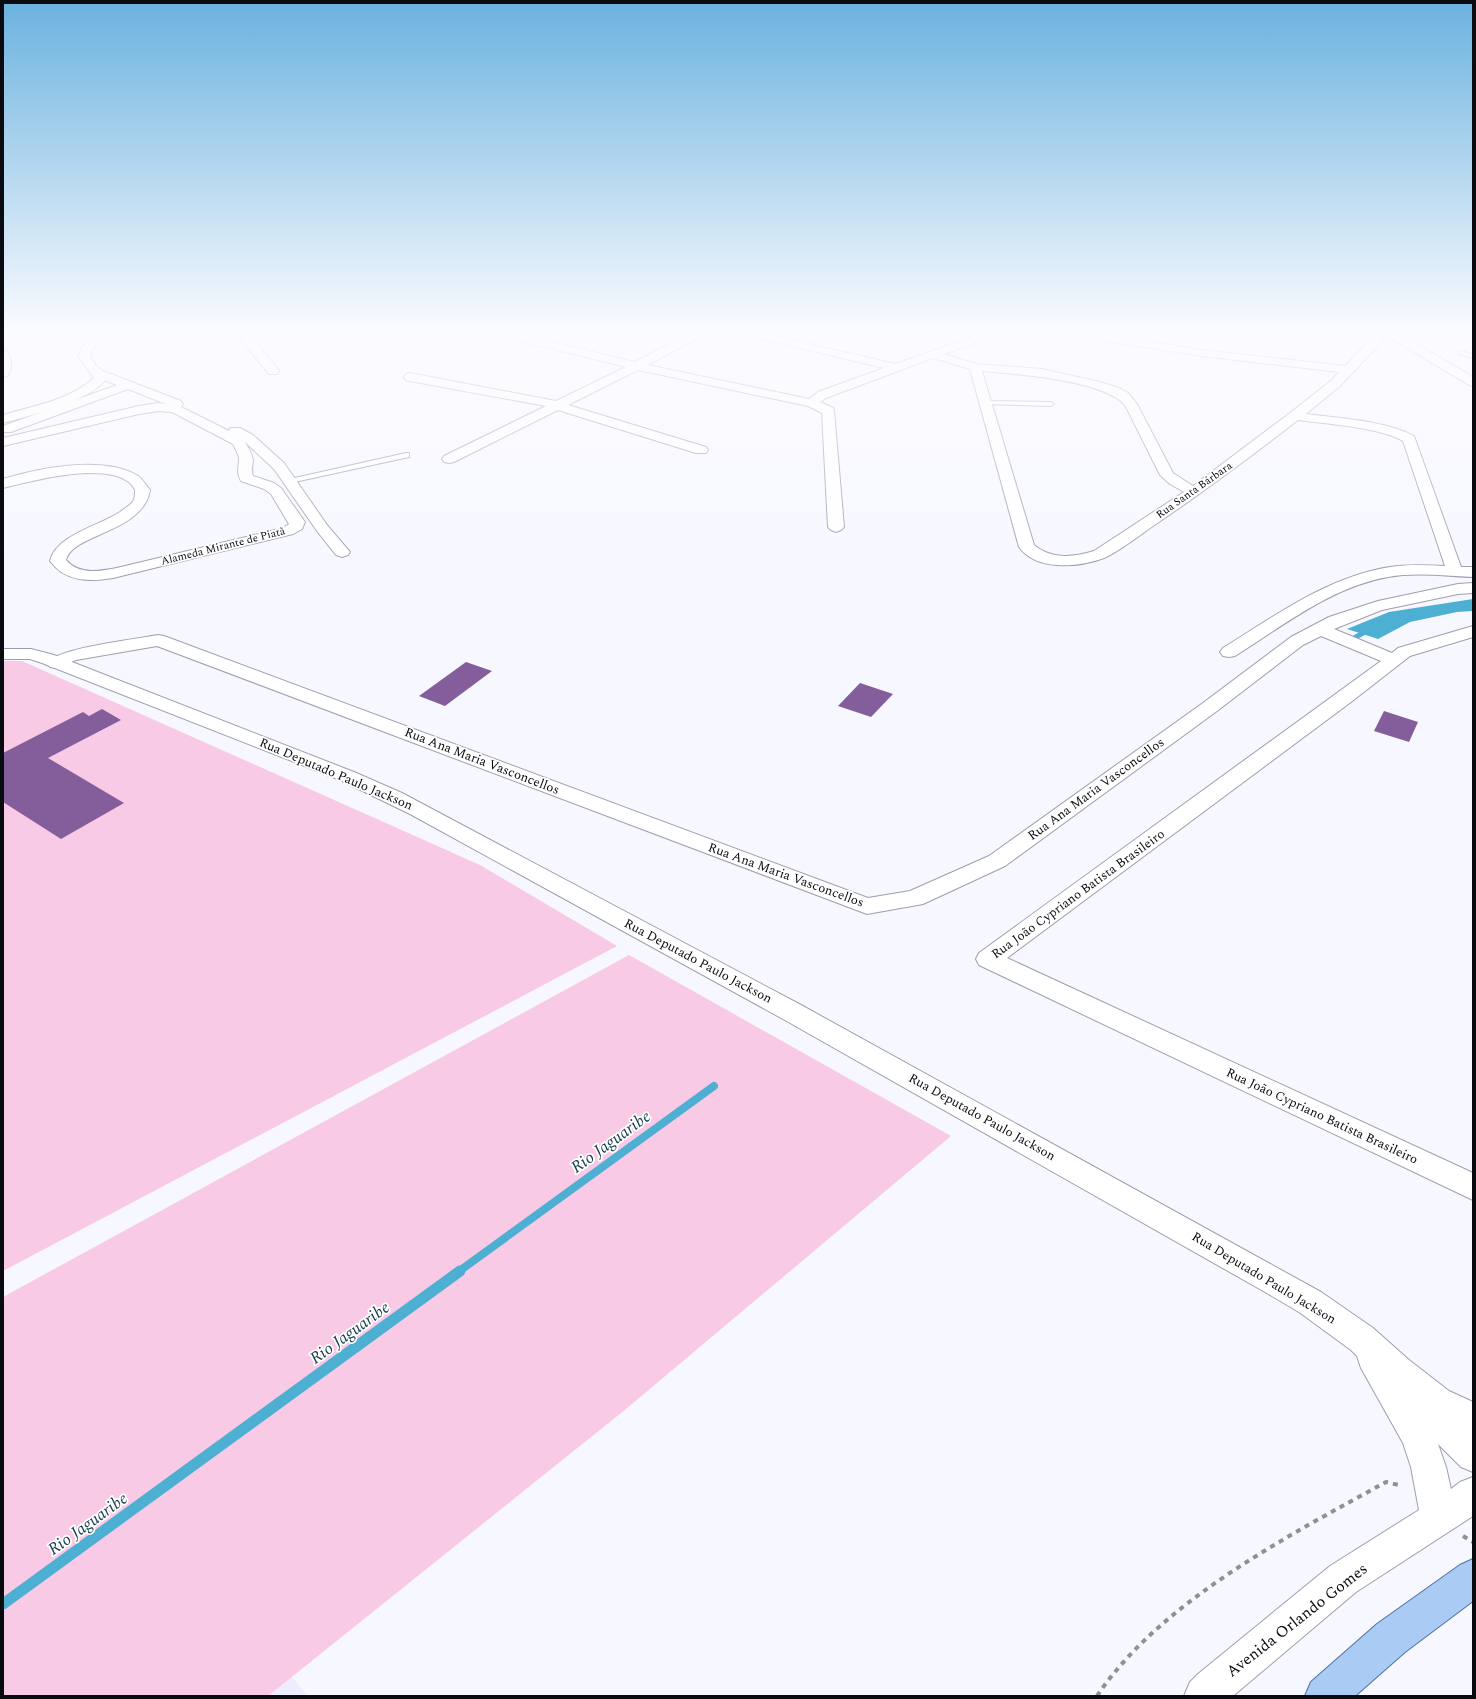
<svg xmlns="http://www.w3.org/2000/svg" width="1476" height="1699" viewBox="0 0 1476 1699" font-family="Spectral,serif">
<rect width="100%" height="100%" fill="#f7f7ff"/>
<polygon fill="#ecedfd" points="292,1677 308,1696 268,1696"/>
<g fill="#f8cae5">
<polygon points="3,661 22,661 480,865 617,946 3,1271"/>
<polygon points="629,955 951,1136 626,1409 268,1696 3,1696 3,1297"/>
</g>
<polygon fill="#4db0d2" points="1473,599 1473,611 1457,612 1410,622 1378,639 1347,629 1389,612"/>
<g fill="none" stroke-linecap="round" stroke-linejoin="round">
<polyline stroke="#4db0d2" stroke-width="5" points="1349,641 1370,629"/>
<polyline stroke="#4db0d2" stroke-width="8" points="458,1272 714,1086"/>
<polyline stroke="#4db0d2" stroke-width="11" points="3,1604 460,1271"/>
</g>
<g fill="#845d9b">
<polygon points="466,662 492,671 445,706 419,696"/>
<polygon points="860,683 893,694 871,717 838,706"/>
<polygon points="102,709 121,720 48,758 124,803 61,839 3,802 3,753 83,712 89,716"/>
<polygon points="1384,711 1418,722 1409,742 1374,731"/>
</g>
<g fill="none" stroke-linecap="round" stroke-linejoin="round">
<defs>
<g id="service">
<polygon points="1461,351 1473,354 1473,358 1459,354 1459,352"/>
<polygon points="985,401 1051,402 1054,404 1051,406 983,404 982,403"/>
<polygon points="406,453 409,453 409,457 290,483 286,481 290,479"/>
</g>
<g id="minor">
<polygon points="236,333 248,333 277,368 279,371 277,374 269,374"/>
<path d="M493 333H513L635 362 691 333H705L703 335 648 365 809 399 818 392 884 368 745 335 743 333H763L795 341 819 333H836L834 335 808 344 896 364 982 333H998L996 335 944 354 976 364 1042 369 1100 382 1119 388 1128 393 1137 404 1173 473 1193 486 1290 413 1332 380 1339 372 1202 356 1074 336 1068 333H1095L1202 350 1345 366 1377 333H1398L1473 377V386L1469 385 1387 336 1340 386 1306 414C1337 418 1387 421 1414 436L1461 567H1473V577C1445 576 1416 572 1388 577 1331 587 1283 626 1235 656L1229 657 1223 656 1220 652 1223 648C1275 616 1327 577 1390 567 1408 564 1427 565 1445 566L1403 441C1379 427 1326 424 1298 420 1250 457 1202 493 1153 526 1140 535 1118 552 1104 558 1080 567 1037 572 1019 547L970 369 933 358 826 398 820 402 833 408 834 411 844 527 841 530 836 532 831 530 828 527 822 413 808 406 638 370 568 405 706 447 708 450 706 453H696L558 410 454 462 449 463 444 462 442 459 444 456 546 406 410 381 406 380 404 377 406 374 410 373 556 401 626 367 495 335ZM982 371C1016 374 1103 380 1125 405L1160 475 1170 484 1184 492 1094 551C1074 557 1052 560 1034 545Z"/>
<path d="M3 350 7 351C12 359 13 368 7 376L3 377Z"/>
<path d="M98 369 181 401 183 404 181 407 229 431 230 428H240L253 435 284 463 327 525 350 552 348 555 342 557 336 555 317 531 274 469 245 442C248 448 253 454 253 462 252 467 251 470 253 476L274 483 281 488 305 522 302 529 293 534 113 578C90 582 65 582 50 561 56 535 99 526 120 512 124 509 131 505 134 500 135 497 135 493 135 490 134 488 132 485 130 483 104 461 32 481 3 488V479C39 468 104 455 138 476 143 479 146 486 150 490 143 533 73 533 66 560 80 576 102 571 121 567L283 528 289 524 271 494 264 489 241 481C236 473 239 467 239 459 239 454 235 449 233 444L172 412 158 411 139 414 3 446V438L139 406 158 403 166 404 128 389 11 432H3V426L117 385 94 376 92 373 94 370Z"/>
<path d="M1473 583V593L1458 594 1382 610 1334 629 1392 653 1398 648 1473 626V637L1410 656 1351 702 1007 958 1473 1173V1200L979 965 976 959 979 953 1381 661 1321 636 1303 645 1217 711 1005 866 923 904 867 914 157 646 76 660 56 668 50 667 47 663C57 648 137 639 158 635L164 636 868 898 910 891 989 856 1203 703 1291 637 1329 617 1378 601 1458 584Z"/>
</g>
<g id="secondary">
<path d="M96 333H108L91 350 90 356 96 366 102 370 106 379C91 401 29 416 3 423V415C33 406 70 400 94 378L78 356 82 347Z"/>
<polygon points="3,649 31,649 54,655 354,772 402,793 801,1005 1321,1292 1373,1328 1409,1360 1449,1391 1473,1402 1473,1472 1461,1467 1438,1444 1446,1467 1451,1489 1460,1482 1473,1477 1473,1516 1356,1592 1233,1696 1184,1696 1190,1682 1198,1674 1330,1566 1419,1510 1411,1467 1403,1443 1361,1368 1357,1356 1351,1350 1299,1312 1265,1292 783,1019 410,814 340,780 42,663 30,659 3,659"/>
</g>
<polygon id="primary" points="1473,1559 1473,1601 1405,1652 1355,1696 1305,1696 1311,1682 1377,1624 1460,1565"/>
</defs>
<use href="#service" stroke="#9d9eaf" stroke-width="2"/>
<use href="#minor" stroke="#9d9eaf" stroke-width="2"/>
<use href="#secondary" stroke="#9d9eaf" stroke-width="2"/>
<use href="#primary" stroke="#4e72a0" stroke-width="2"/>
<g stroke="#8f8f96" stroke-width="4" stroke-dasharray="5 5" stroke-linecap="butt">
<polyline points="1463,1536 1473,1542"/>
<path d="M1097 1696C1160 1602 1288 1536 1386 1482L1399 1485 1401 1487"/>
</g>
<use href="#service" fill="#fff" fill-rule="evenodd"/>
<use href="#minor" fill="#fff" fill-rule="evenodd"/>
<use href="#secondary" fill="#fff" fill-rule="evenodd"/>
<use href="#primary" fill="#aaccf4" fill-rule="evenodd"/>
</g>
<linearGradient id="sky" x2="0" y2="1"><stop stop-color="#6ab2df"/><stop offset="0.58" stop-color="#fbfbff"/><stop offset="1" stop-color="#fbfbff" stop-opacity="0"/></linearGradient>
<rect width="1476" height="571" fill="url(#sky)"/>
<g text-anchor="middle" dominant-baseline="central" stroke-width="3.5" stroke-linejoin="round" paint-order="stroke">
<g font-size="11" fill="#0a0b10" stroke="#fff">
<text transform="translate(1194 490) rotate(-35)">Rua Santa Bárbara</text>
<text transform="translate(223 546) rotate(-14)">Alameda Mirante de Piatã</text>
</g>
<g font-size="13" fill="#0a0b10" stroke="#fff">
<text transform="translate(482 761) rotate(21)">Rua Ana Maria Vasconcellos</text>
<text transform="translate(336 774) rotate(23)">Rua Deputado Paulo Jackson</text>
<text transform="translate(1096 789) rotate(-36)">Rua Ana Maria Vasconcellos</text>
<text transform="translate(786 875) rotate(20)">Rua Ana Maria Vasconcellos</text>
<text transform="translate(1078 894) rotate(-36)">Rua João Cypriano Batista Brasileiro</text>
<text transform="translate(698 961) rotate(28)">Rua Deputado Paulo Jackson</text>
<text transform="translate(1322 1116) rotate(25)">Rua João Cypriano Batista Brasileiro</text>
<text transform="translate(982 1117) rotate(29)">Rua Deputado Paulo Jackson</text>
<text transform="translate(1264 1278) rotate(31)">Rua Deputado Paulo Jackson</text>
</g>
<g font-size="16" fill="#0a0b10" stroke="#fff">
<text transform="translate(1297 1620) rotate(-38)">Avenida Orlando Gomes</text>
</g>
<g font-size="17" font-style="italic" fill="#113d4c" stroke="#fff">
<text transform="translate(611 1142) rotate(-36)">Rio Jaguaribe</text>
<text transform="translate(350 1333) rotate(-36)">Rio Jaguaribe</text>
<text transform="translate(88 1524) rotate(-36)">Rio Jaguaribe</text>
</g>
</g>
<rect width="1476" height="1699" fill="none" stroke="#0a0b10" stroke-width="8"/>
</svg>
